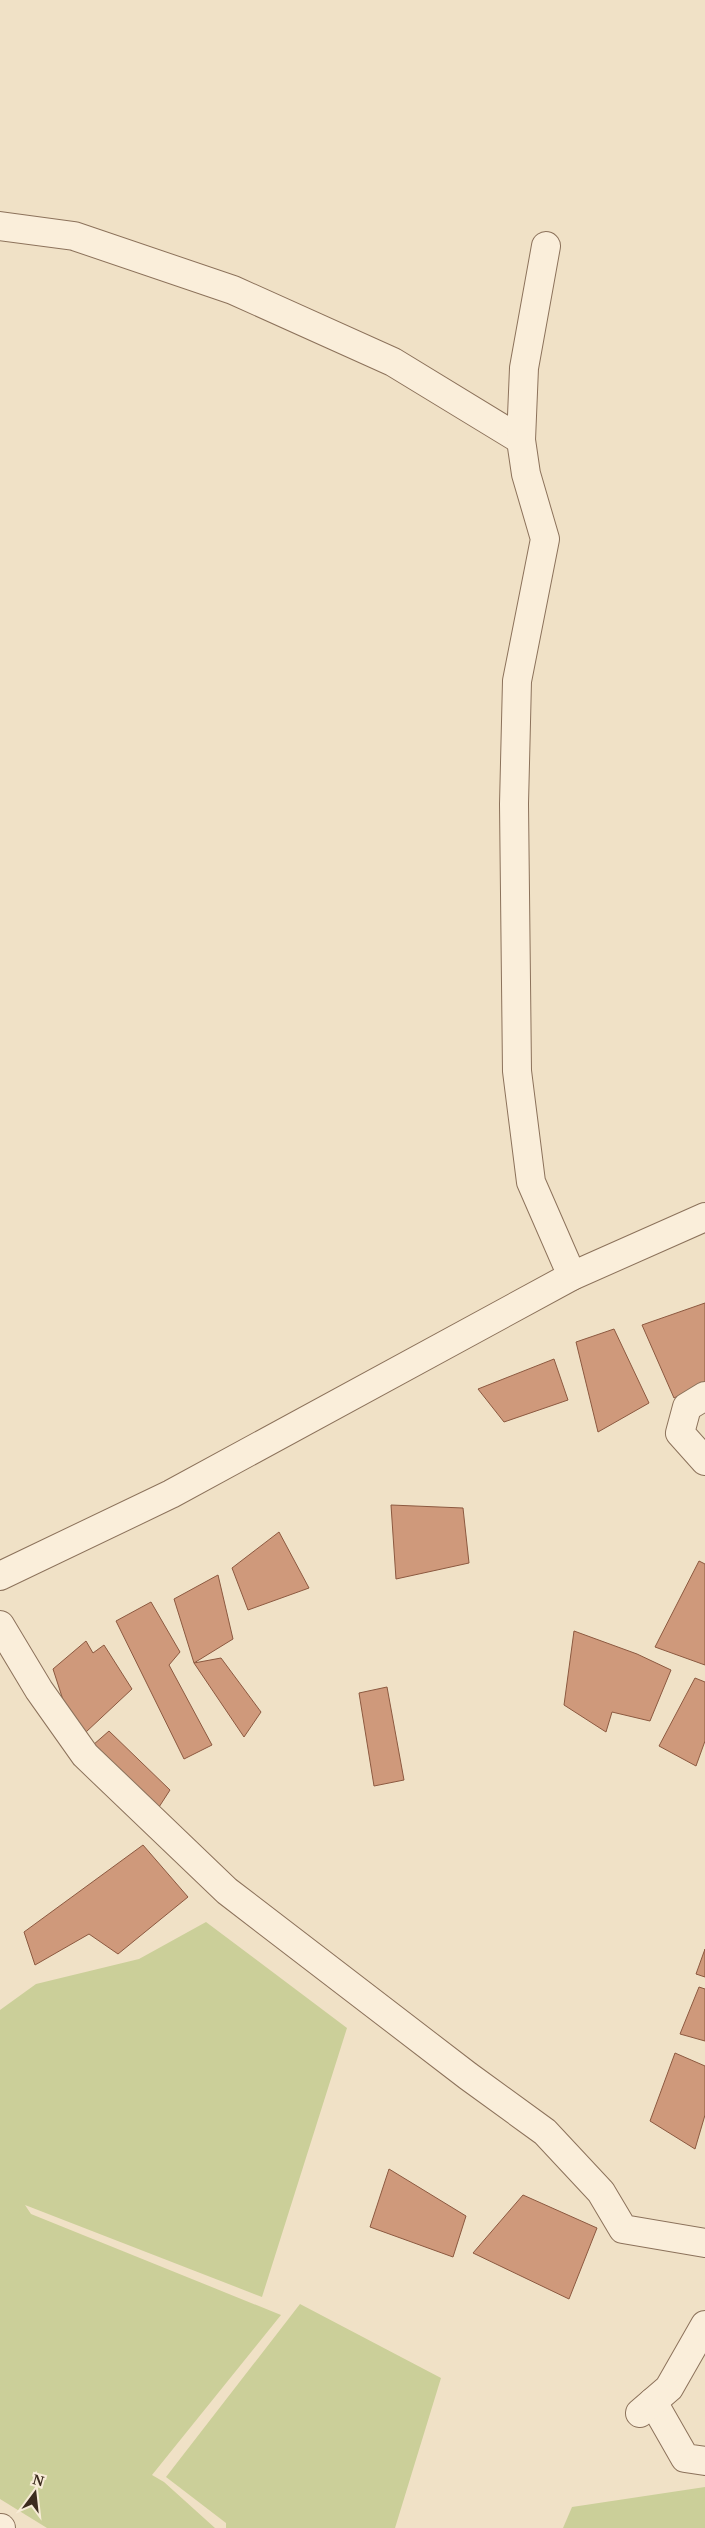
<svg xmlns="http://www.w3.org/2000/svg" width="705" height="2528" viewBox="0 0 705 2528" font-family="'Noto Serif',serif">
<rect width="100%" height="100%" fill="#f0e1c6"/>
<g fill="#cbcf99">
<polygon points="206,1922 347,2028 262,2297 25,2205 31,2214 281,2315 152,2475 164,2482 215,2528 47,2528 0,2499 0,2010 36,1984 139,1959"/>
<polygon points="300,2304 441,2378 395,2528 226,2528 226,2523 166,2477"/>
<polygon points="705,2487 705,2528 563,2528 572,2507"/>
</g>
<g fill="#cf997b" stroke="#8c5940">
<polygon points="705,1303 705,1382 674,1398 642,1325"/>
<polygon points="614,1329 649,1403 598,1432 576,1342"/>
<polygon points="554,1359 568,1400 504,1422 478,1389"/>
<polygon points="391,1505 463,1508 469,1563 396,1579"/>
<polygon points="279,1532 309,1588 248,1610 232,1568"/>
<polygon points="699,1561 705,1564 705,1665 655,1647"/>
<polygon points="218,1575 233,1639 194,1663 174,1599"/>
<polygon points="151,1602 180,1652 169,1665 212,1745 184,1759 116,1621"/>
<polygon points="574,1631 637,1654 671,1670 650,1721 612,1712 606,1732 564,1705"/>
<polygon points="86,1641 93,1653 104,1645 132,1689 86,1732 64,1703 53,1669"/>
<polygon points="221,1658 261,1712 244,1737 194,1663"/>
<polygon points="695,1678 705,1682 705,1741 696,1766 659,1746"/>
<polygon points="387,1687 404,1780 374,1786 359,1693"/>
<polygon points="109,1731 170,1790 159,1807 93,1745"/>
<polygon points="143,1845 188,1897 118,1954 89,1934 35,1965 24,1932"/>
<polygon points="705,1949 705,1977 696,1974"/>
<polygon points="699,1987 705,1989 705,2041 680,2034"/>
<polygon points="675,2053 705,2066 705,2115 695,2149 650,2121"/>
<polygon points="389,2169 466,2216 453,2257 370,2227"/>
<polygon points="523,2195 597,2228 569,2299 473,2253"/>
</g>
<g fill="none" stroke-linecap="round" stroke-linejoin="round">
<defs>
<g id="minor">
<polyline points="0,226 74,236 233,290 393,362 521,440"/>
<polyline points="546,246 524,368 521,440 526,474 545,539 517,681 514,804 517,1071 531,1182 572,1276"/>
<polyline points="705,1396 687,1407 680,1433 705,1461"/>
<polyline points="0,1576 171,1494 572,1276 705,1217"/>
<polyline points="0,1625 39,1690 85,1755 227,1891 468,2076 545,2132 601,2192 623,2229 705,2243"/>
<polyline points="653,2402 685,2458 705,2461"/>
<polyline points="640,2413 669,2388 705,2325"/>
<polyline points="0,2528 1,2528"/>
</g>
</defs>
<use href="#minor" stroke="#8c725b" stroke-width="30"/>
<use href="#minor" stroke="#faeeda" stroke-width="28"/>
</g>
<g transform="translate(35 2493) rotate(15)" stroke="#f7ebd6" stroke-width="4" paint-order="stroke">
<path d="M0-4L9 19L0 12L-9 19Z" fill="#3c2b1f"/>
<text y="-8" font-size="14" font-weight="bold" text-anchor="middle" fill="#3c2b1f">N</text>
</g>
</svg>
